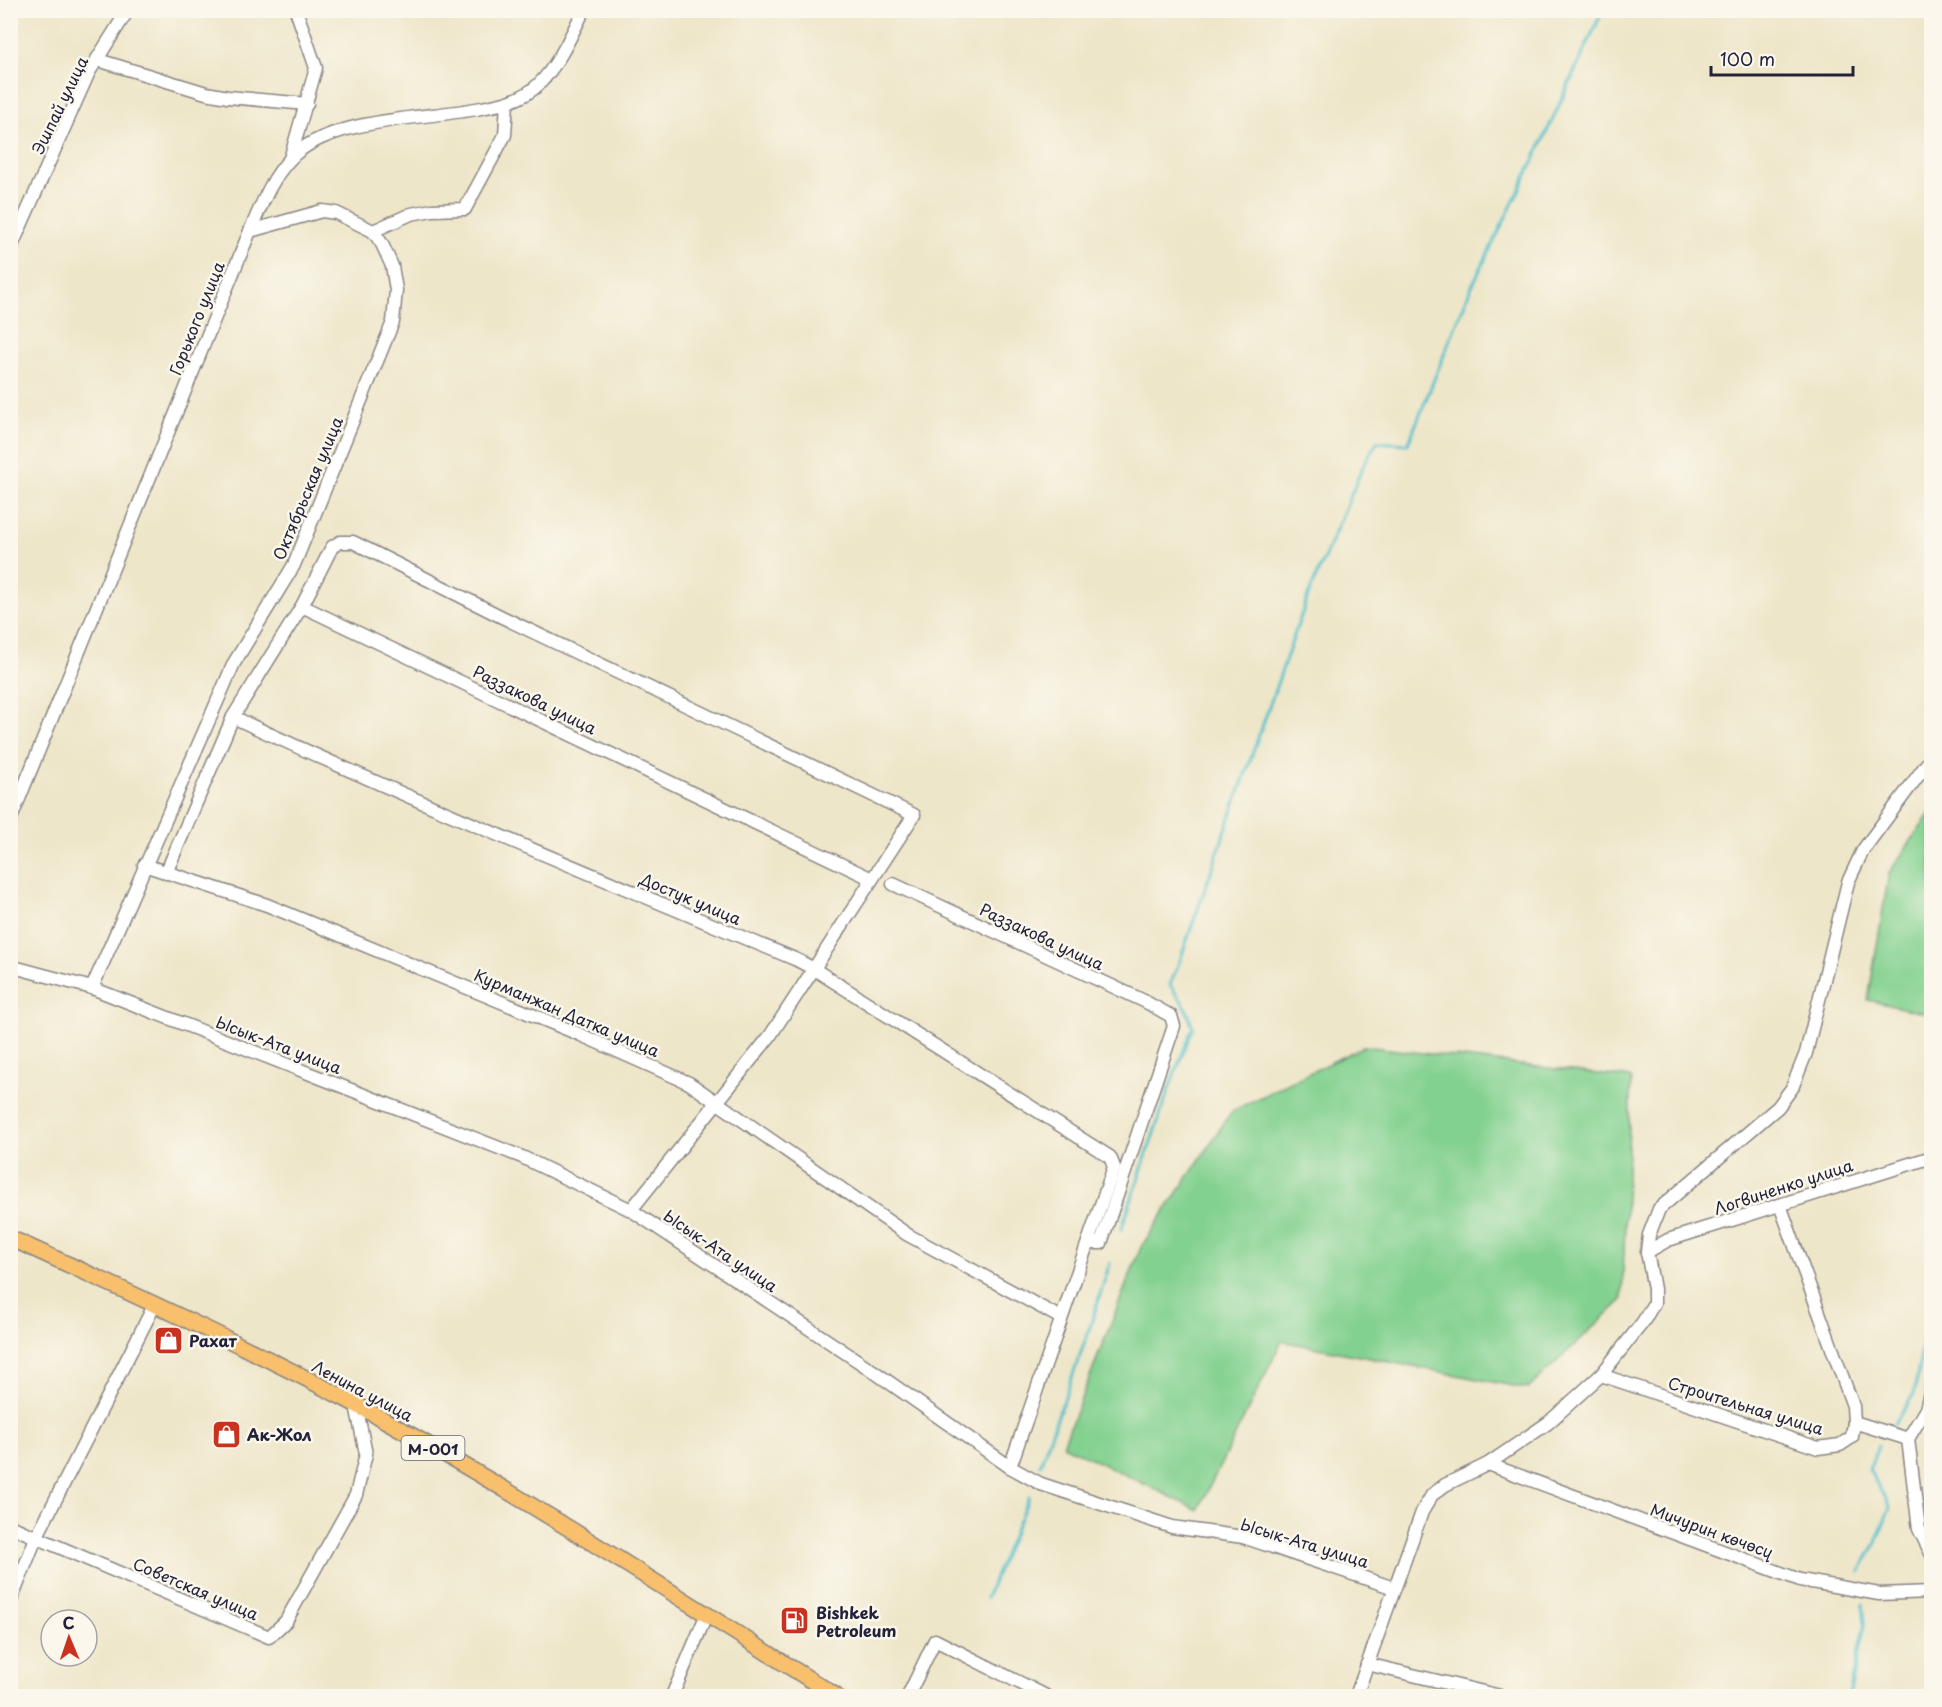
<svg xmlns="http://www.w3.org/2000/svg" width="1942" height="1707" viewBox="0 0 1942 1707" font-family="'Playpen Sans',sans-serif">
<rect width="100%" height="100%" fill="#fbf7ec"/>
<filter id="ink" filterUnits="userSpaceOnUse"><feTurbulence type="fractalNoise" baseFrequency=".0167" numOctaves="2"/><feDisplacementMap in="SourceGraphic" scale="12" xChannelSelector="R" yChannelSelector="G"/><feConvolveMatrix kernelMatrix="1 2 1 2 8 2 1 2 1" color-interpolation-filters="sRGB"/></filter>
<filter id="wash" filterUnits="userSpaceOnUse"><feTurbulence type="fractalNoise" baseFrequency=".008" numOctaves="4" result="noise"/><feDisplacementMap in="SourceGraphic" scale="24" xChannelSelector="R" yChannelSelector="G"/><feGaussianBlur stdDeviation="1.35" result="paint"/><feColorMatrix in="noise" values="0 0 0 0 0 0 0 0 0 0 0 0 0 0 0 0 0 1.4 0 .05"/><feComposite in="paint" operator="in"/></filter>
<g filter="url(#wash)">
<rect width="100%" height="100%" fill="#eee6c9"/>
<g fill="#83d190" stroke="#527a66" stroke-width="1.5">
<polygon points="1931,812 1931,1015 1868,1000 1889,873"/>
<polygon points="1364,1046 1631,1078 1622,1300 1528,1389 1282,1341 1198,1510 1063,1445 1141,1247 1232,1111"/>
</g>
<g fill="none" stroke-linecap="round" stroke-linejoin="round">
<g stroke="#52c0cb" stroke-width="3">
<polyline points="1121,1230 1170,1086 1193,1027 1185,1006 1170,985 1180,960 1308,596 1364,464 1377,442 1408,444 1471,288 1533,162 1603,10"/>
<polyline points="1894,1424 1914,1394 1932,1295"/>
<polyline points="1040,1465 1087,1336 1110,1263"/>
<polyline points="1860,1572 1875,1545 1890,1507 1869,1470 1878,1446"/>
<polyline points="986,1598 1029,1497"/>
<polyline points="1849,1696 1865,1623 1863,1604"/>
</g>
</g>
</g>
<g filter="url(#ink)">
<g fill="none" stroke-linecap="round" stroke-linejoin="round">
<defs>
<g id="minor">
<polyline points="98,60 206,93 228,97 307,104"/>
<polyline points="290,159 316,68 296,10"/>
<polyline points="373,231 411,214 432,210 465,209 505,135 507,103"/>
<polyline points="10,250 89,72 128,10"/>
<polyline points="302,606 332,547 340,542 353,542 502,617 914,815 770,1036 631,1210"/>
<path d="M233 717C418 804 608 881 797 960L814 969 1110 1157 1114 1167 1010 1467"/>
<path d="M10 821 250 231C261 206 271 179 290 159 328 118 423 119 476 109 499 105 522 101 539 84 559 64 571 35 584 10"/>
<polyline points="144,865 267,905 581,1035 689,1083 908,1235 1061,1318"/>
<polyline points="166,873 233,717 302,606 872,879"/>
<polyline points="893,884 1144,1001 1171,1016 1174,1026 1101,1243 1088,1243"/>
<polyline points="10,966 92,988 331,1082 522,1157 631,1210 873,1371 1010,1467 1041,1484 1172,1527 1243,1537 1394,1588"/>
<polyline points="92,988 234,663 294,565 393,322 396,290 392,266 382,244 373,231 336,213 322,211 250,231"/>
<polyline points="1647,1252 1668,1240 1932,1157"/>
<polyline points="1601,1375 1818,1448 1840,1445 1852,1437 1854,1422 1853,1406 1780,1205"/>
<polyline points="1932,1384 1926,1409 1908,1439 1919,1529 1932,1555"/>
<polyline points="1854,1422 1908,1439"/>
<polyline points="1488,1464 1800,1580 1879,1594 1932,1592"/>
<polyline points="10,1526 269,1637 286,1621 356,1495 366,1454 356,1405"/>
<polyline points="10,1603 36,1538 155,1304"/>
<polyline points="1367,1664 1500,1696"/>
<polyline points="672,1696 706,1616"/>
<polyline points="908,1696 935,1640 1046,1696"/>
<polyline points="1356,1696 1422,1512 1432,1495 1445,1485 1488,1464 1548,1423 1601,1375 1643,1322 1654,1303 1654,1289 1647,1252 1649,1235 1659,1209 1778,1107 1792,1088 1806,1053 1848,882 1863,850 1932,757"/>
</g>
<path id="major" d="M10 1238C127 1291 244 1345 357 1405 521 1494 678 1597 836 1696"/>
</defs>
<use href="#minor" stroke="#888482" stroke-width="15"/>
<use href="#major" stroke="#888482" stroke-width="18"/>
<use href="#minor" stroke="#fff" stroke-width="12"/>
<use href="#major" stroke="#f8bf6c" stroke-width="15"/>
</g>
</g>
<defs>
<symbol id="shop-square" viewBox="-11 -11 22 22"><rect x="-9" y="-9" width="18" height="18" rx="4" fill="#c8321e" stroke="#fbf7ec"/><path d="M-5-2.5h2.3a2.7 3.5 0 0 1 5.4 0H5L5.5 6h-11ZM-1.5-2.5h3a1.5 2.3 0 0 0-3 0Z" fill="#fff"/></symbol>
<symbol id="fuel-square" viewBox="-11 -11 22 22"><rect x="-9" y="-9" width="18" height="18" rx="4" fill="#c8321e" stroke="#fbf7ec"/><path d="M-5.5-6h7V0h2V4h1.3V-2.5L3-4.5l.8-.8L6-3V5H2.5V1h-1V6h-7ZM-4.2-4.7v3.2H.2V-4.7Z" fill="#fff"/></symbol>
</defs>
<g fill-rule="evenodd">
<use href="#shop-square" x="152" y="1324" width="33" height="33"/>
<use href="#shop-square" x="210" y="1418" width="33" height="33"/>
<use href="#fuel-square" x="778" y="1604" width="33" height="33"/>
</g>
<g text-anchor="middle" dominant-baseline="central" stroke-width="5" stroke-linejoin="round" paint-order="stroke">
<rect fill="#fbf7ec" stroke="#636270" stroke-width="1.5" x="401.5" y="1436" width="63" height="24" rx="4.5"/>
<g font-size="15" font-weight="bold" fill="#22223b">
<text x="433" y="1448">М-001</text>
</g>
<g font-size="16" fill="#22223b" stroke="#fbf7ec">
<text transform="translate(59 105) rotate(-64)">Эшпай улица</text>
<text transform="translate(196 318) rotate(-68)">Горького улица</text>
<text transform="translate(307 488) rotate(-67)">Октябрьская улица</text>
<text transform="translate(535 699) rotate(26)">Раззакова улица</text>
<text transform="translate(691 898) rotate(23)">Достук улица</text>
<text transform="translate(1042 936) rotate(25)">Раззакова улица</text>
<text transform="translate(567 1012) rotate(23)">Курманжан Датка улица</text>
<text transform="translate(279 1044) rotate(21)">Ысык-Ата улица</text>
<text transform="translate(1783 1186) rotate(-18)">Логвиненко улица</text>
<text transform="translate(721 1250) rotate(34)">Ысык-Ата улица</text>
<text transform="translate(363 1390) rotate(28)">Ленина улица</text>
<text transform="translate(1746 1405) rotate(17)">Строительная улица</text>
<text transform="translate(1712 1530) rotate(20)">Мичурин көчөсү</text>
<text transform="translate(1305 1542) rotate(17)">Ысык-Ата улица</text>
<text transform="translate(196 1588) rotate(23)">Советская улица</text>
</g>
<g font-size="16" font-weight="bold" fill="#22223b" stroke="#fbf7ec" text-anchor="start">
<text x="189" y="1340">Рахат</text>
<text x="247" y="1434">Ак-Жол</text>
<text x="816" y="1612">Bishkek<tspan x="816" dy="18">Petroleum</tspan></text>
</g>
</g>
<rect width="1942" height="1707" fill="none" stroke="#fbf7ec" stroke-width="36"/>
<g transform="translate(69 1638) rotate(358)"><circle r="28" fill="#fbf7ec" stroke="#a4a2a5" stroke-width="1.5"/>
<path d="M0-4.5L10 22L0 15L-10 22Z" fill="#c8321e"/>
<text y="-9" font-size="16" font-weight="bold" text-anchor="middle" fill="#22223b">С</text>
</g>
<path d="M1711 66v9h142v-9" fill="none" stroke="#22223b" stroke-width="3"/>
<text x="1720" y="66" font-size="18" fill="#22223b" stroke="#fbf7ec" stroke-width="4.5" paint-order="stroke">100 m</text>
</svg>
